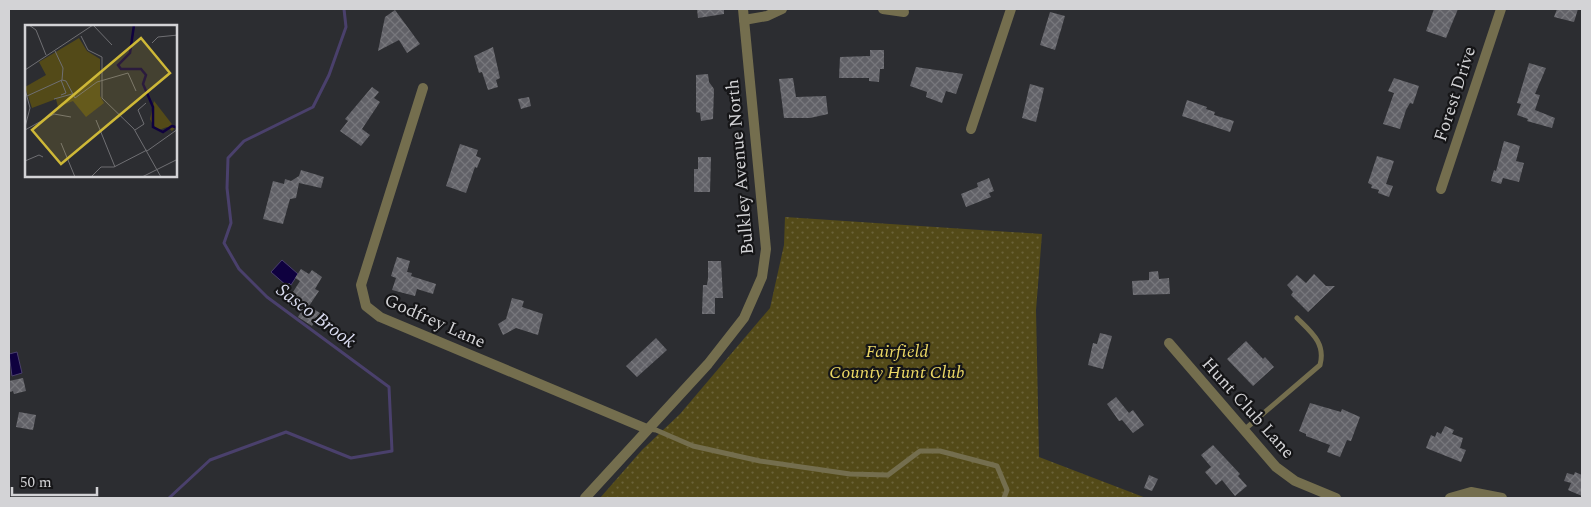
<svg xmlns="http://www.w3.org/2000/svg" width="1591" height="507" viewBox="0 0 1591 507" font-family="Spectral,serif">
<defs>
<pattern id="park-dots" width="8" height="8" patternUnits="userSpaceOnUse" patternTransform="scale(1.25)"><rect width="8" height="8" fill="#534a18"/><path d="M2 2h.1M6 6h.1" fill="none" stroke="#6b6339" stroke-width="1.8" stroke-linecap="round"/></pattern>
<pattern id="building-cross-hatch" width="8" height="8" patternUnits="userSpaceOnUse" patternTransform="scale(1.25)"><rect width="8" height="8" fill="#616167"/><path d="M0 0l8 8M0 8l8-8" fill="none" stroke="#77777c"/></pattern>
</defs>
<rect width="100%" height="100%" fill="#2c2d31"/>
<polygon fill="url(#park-dots)" points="785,217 1042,234 1036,310 1039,457 1146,498 600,498 642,450 680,414 770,308 784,245"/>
<g fill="#0f013f" stroke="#4a406c">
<polygon points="282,260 298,274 291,285 289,283 287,286 271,272"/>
<polygon points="17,352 22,373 12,376 9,354"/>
</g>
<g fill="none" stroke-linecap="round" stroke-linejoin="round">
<polyline stroke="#4a406c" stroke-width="3" points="169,498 210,460 286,432 351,458 392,451 389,387 267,297 239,269 224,243 231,223 227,188 228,158 244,141 313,107 329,75 346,27 344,9"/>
</g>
<g fill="url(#building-cross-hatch)">
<polygon points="697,9 724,9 724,14 698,18"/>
<polygon points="1434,9 1458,9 1446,38 1426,31"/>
<polygon points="1557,9 1578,9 1574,22 1554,17"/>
<polygon points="395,10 420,44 407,53 399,40 378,51 385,17"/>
<polygon points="1050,12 1065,16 1055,50 1040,45"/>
<polygon points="493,47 500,78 496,80 498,87 488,90 482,72 479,73 474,56"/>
<polygon points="870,50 884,50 884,69 880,69 879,82 869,81 869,78 839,78 840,57 870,56"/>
<polygon points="1529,63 1546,68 1535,94 1540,95 1535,110 1555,118 1552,128 1527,121 1528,119 1517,115 1521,104 1517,103"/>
<polygon points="916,67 963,74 956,94 946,91 942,103 926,97 927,92 910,86"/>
<polygon points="708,74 709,82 714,89 713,119 701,121 700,113 696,112 696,75"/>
<polygon points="793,78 796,97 826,96 828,114 810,118 784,118 779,79"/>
<polygon points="1394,78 1419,86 1413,104 1410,103 1406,110 1400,129 1383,124 1394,93 1388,91"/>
<polygon points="1030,84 1044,88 1036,122 1022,118"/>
<polygon points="372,87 379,92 374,98 380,102 362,129 370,135 361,146 340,131 348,121 345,119"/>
<polygon points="529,97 531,106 521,109 518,99"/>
<polygon points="1187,100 1207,107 1206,109 1215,112 1214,115 1234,121 1230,132 1182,116"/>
<polygon points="1504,141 1520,146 1516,161 1524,163 1519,182 1503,178 1501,184 1491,181 1494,170 1496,171"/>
<polygon points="460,144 478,150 476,156 481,158 477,168 475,167 466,193 446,186"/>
<polygon points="1377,156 1394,161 1386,184 1393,186 1389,197 1378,193 1379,190 1371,188 1372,185 1368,183"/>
<polygon points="698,157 711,157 710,192 694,192 694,169 698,169"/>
<polygon points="301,170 324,177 321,188 299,183 296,198 290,199 283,224 263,219 273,181 284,184 285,179 291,181 299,176"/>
<polygon points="989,178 994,191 989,193 991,197 966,207 961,194 978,187 977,183"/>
<polygon points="397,257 410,261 407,272 412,273 411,276 436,284 433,294 417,289 415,296 392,290 396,278 391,276"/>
<polygon points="708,261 721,261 723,298 715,298 715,314 702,314 703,285 707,285 708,278"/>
<polygon points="301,269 309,274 312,270 322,277 315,289 319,291 309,306 320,313 312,326 298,317 301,312 286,303 300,281 295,278"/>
<polygon points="1158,271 1159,279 1169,278 1170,294 1133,295 1132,281 1149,280 1149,272"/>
<polygon points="1314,274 1326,286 1335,286 1308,312 1291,295 1293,292 1287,285 1297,275 1306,283"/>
<polygon points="512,298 524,301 522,307 543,314 538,335 516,328 503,335 498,324 506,319"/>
<polygon points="1100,333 1112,336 1103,369 1088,365 1093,343 1097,344"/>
<polygon points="656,338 667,350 637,377 626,366"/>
<polygon points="1246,341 1263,359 1265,357 1274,367 1253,386 1227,359"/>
<polygon points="23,378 26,391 14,394 13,391 10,392 9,381"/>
<polygon points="1116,397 1129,413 1133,410 1144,425 1133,433 1122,420 1119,421 1107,404"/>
<polygon points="1310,403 1341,412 1342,409 1360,417 1351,441 1347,440 1340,457 1327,452 1330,445 1306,436 1306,434 1299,431"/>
<polygon points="19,412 36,415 33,430 16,427"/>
<polygon points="1445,426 1454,430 1452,434 1463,438 1460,448 1466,450 1461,462 1426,448 1431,435 1435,437 1437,432 1441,434"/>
<polygon points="1213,445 1240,474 1238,476 1247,486 1235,496 1222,480 1216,485 1205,472 1211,467 1201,455"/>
<polygon points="1575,472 1582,475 1582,496 1568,490 1571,483 1564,481 1567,473 1574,475"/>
<polygon points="1149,475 1158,479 1152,491 1144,488"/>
</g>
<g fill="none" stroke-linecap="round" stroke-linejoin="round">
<g stroke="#746e4e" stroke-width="5">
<polyline points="648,429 656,430 693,446 760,461 850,474 888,475 920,451 940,451 997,466 1007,490 1004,498"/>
<path d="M1244 430 1320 365C1326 343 1311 332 1297 318"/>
</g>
<g stroke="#746e4e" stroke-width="10">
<polyline points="883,9 904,12"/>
<polyline points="744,20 767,16 782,9"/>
<polyline points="423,88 361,285 366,306 380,317 647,429"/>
<polyline points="971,129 1011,9"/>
<polyline points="1441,189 1501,9"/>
<polyline points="1169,343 1276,467 1295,481 1336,498"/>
<polyline points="585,498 708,364 744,318 762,277 766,249 743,9"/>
<polyline points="1450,498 1471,492 1502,498"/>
</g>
</g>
<g text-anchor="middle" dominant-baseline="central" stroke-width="4.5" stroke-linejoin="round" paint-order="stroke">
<g font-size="18" fill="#d3d3d6" stroke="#151517">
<text transform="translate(1455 94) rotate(-72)">Forest Drive</text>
<text transform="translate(740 167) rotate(-95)">Bulkley Avenue North</text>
<text transform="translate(435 321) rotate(24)">Godfrey Lane</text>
<text transform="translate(1248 408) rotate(48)">Hunt Club Lane</text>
</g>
<g font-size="18" font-style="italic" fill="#ecd865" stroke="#151517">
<text x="897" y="351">Fairfield<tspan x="897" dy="21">County Hunt Club</tspan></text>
</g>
<g font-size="19" font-style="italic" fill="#d9dbef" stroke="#151517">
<text transform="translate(316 316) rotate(37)">Sasco Brook</text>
</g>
</g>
<g transform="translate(25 25)">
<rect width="152" height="152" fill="#2c2d31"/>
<path d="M54 13 62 26 75 34V71L79 78 61 92 48 76 33 82 31 74 7 83 0 62 21 50 14 37ZM129 76 150 103 147 106 142 102 134 105 128 100 125 94Z" fill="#534a18"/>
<path fill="none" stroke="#0f013f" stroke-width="2.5" d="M109 0 105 28 93 40 96 44H116L121 50 118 59 128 82V102L138 107 147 101 153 103"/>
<path fill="none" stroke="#6f6f73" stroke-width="1" d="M4 0 11 5 21 30M68 0 87 20M56 11 63 25 77 32V73L109 104 136 152M127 18 133 12 153 10M30 26 38 43 37 55M0 45 68 0M36 55 41 68 36 70M37 55 41 56 50 73 72 57 103 48 111 66M0 64 5 83 0 102M2 71 37 55M29 74 47 69M71 95 90 142M0 105 29 89 46 92M110 105 119 99 113 85 121 78M36 118 50 152M122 126 153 104M0 136 14 130 18 132M66 152 76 142H89L122 125M117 152 153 134"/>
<path fill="#ceb837" fill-opacity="0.15" stroke="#ceb837" stroke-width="2.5" d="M116 13 145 48 36 139 7 105Z"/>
<rect width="152" height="152" fill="none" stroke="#d3d3d6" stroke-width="2.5"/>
</g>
<rect width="1591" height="507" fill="none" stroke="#d3d3d6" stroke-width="20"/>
<path d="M12 487v8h85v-8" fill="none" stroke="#d3d3d6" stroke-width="2.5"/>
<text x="20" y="487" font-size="15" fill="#d3d3d6" stroke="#151517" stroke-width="4" paint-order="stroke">50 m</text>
</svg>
